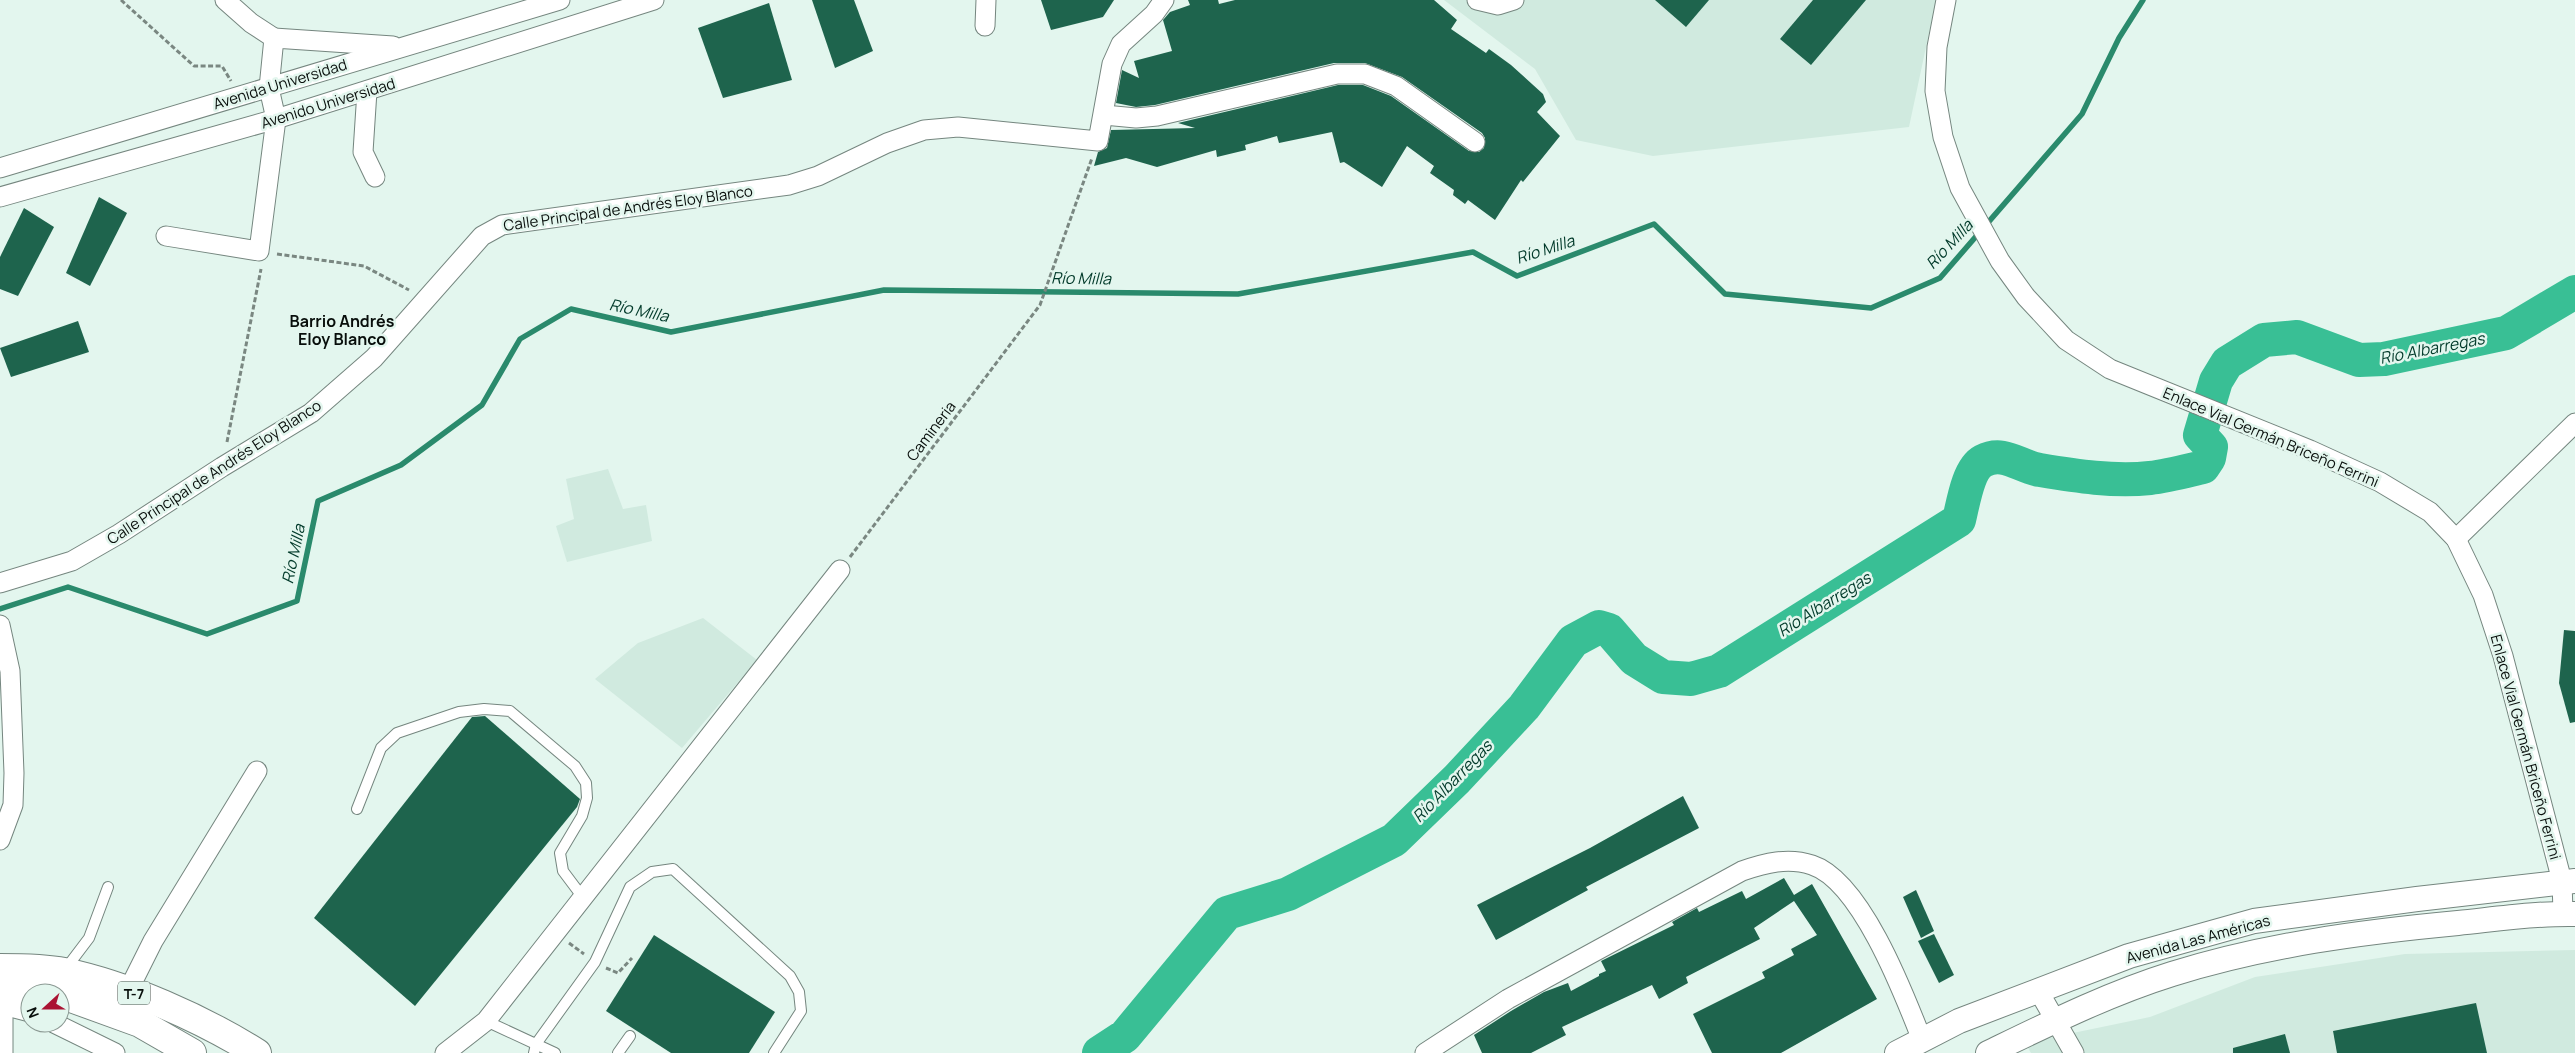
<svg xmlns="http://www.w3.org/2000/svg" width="2575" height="1053" viewBox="0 0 2575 1053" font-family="Manrope,sans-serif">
<rect width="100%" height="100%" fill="#e3f6ee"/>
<g fill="#d0eadf">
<polygon points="1444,0 1936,0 1909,127 1653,156 1576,140 1535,69"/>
<polygon points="608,469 623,509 646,505 652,541 567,562 556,526 574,519 566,479"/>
<polygon points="703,618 757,660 682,748 595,679 638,643"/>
<polygon points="2575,950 2575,1053 2031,1053 2025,1043 2150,1017 2255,977 2405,954"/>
</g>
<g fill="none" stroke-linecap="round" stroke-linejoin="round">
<polyline stroke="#2a8a6c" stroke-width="5.5" points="0,609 68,587 207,634 297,601 318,501 401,465 482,405 520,339 571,309 671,332 884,290 1238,294 1473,252 1517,276 1654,224 1725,294 1871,308 1940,278 2082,114 2119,38 2143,0"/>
<path stroke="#39bf95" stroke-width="34" d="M1099 1053 1125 1036 1227 913 1288 894 1394 840 1457 779 1524 707 1573 641 1599 627 1609 630 1634 659 1663 677 1691 679 1719 671 1959 520C1963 504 1968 469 1983 461 2004 450 2020 467 2040 470 2076 476 2114 482 2150 478 2168 476 2186 471 2203 467L2209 458 2211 447 2200 435 2216 381 2227 363 2264 340 2297 337 2359 360 2384 359 2506 333 2575 292"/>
</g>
<g fill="#1e644d">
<polygon points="812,0 854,0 873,51 835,68"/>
<polygon points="1041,0 1114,0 1103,17 1051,30"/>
<polygon points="1188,0 1218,0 1219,4 1235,0 1434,0 1457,20 1451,29 1486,53 1489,49 1511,65 1543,94 1546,102 1537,112 1560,136 1523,182 1521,180 1495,220 1468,200 1465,204 1453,195 1454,190 1430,173 1434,166 1407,146 1382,187 1344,162 1340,163 1332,132 1279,143 1277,136 1245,145 1246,150 1217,157 1216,150 1157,167 1126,158 1094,166 1098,152 1107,148 1111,130 1195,128 1178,123 1338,85 1363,85 1391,96 1469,151 1479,152 1484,148 1485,138 1482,133 1402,77 1365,63 1334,63 1155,105 1136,107 1116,103 1122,70 1139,78 1134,61 1172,51 1163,20 1170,12 1190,5"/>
<polygon points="1655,0 1709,0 1686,27"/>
<polygon points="1813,0 1866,0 1811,65 1780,39"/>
<polygon points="769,3 792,80 723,98 698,28"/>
<polygon points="99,197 127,213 90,286 66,273"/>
<polygon points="24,208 54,227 18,296 0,289 0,257"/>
<polygon points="78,321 89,352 11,377 0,348"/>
<polygon points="2564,630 2575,631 2575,722 2570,723 2559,683"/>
<polygon points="485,716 580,799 577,807 415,1006 314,918 472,717"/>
<polygon points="1683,796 1699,828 1586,887 1588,890 1496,940 1477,905 1590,848"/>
<polygon points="1784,878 1794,895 1812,884 1877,999 1781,1053 1712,1053 1693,1014 1765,978 1762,972 1794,955 1791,949 1817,935 1794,901 1754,928 1760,939 1686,977 1688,983 1659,999 1652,985 1562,1027 1566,1035 1531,1053 1482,1053 1474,1035 1511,1011 1544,992 1568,983 1571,991 1599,976 1599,974 1606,971 1601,961 1674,925 1672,922 1697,908 1699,912 1742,891 1746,899"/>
<polygon points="1916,890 1934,931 1921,938 1903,897"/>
<polygon points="1934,934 1954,975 1939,983 1918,941"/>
<polygon points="654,935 775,1012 749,1053 671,1053 606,1011"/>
<polygon points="2476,1003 2487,1053 2337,1053 2333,1031"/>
<polygon points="2285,1034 2290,1053 2233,1053 2233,1048"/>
</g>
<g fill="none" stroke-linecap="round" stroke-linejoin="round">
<defs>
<g id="service">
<polyline points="357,809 381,748 397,733 459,712 484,709 510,711 575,766 586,783 587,798 582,816 560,853 563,871 584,899"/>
<polyline points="64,971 89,938 108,887"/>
<polyline points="486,1021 555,1053"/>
<polyline points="534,1053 536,1044 595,962 630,887 652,872 673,869 790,976 799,992 801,1011 774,1053"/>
<polyline points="618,1053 630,1036"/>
</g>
<g id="minor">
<polyline points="225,0 251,23 274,38"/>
<polyline points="1477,0 1498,5 1514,0"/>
<polyline points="1946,0 1937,47 1935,91 1943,137 1960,188 2000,261 2026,297 2066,340 2110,369 2310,450 2380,482 2430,512 2456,539 2483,595 2503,656 2562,881 2563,913"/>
<polyline points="985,26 986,0"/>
<polyline points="367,91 363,152 375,177"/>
<polyline points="1104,115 1136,118 1157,116 1337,74 1365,74 1396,86 1475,142"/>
<polyline points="0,168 560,0"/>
<polyline points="0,197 276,119 654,0"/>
<polyline points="166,236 259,251 276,119 269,88 274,38 393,46"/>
<polyline points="2456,539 2575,423"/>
<polyline points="0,583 72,561 119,534 222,467 311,413 374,358 482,236 502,225 789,185 818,176 887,143 924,130 958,127 1098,141 1112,64 1121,44 1154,14 1164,0"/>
<polyline points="0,625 10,671 14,773 13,805 0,840"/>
<polyline points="3,990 3,1053"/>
<polyline points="2038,990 2074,1053"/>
<polyline points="128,991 153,941 257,771"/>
<polyline points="3,1005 30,1012"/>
<polyline points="54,1023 115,1053"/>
<polyline points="445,1053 486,1021 840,570"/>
<path d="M1425 1053 1508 999 1742 871C1765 863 1788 857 1812 865 1861 881 1904 994 1922 1040"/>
</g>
<g id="tertiary">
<polyline points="1897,1053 1959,1021 2129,956 2254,921 2417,899 2575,881"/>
<path d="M1988 1053C2048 1024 2108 994 2172 974 2265 945 2361 932 2458 923 2497 919 2536 913 2575 914"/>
</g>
<g id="trunk">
<path d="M0 968C21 968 44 968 64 972 127 985 203 1019 257 1053"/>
<polyline points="0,990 45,993"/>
<polyline points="60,994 140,1023 192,1053"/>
</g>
</defs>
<use href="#service" stroke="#75867f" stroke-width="12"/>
<use href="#minor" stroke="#75867f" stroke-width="21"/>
<use href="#tertiary" stroke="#75867f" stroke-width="26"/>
<use href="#trunk" stroke="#75867f" stroke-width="30"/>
<g stroke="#7a8781" stroke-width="3" stroke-dasharray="5 2.5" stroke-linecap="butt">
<polyline points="121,0 194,66 222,66 231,81"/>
<polyline points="277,254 364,266 409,290"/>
<polyline points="227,442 261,269"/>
<polyline points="850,557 1040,305 1092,158"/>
<polyline points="569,943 584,954"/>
<polyline points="606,968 618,973 632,958"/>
</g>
<use href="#service" stroke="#fff" stroke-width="10"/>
<use href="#minor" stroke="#fff" stroke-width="19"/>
<use href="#tertiary" stroke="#fff" stroke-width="24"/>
<use href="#trunk" stroke="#fff" stroke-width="28"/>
</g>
<g text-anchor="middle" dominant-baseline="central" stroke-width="5" stroke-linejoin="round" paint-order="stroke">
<rect fill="#e3f6ee" stroke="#4a544f" stroke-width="1" x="118" y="981.5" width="32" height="23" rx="4"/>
<g font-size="14" font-weight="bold" fill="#080e0b">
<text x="134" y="993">T-7</text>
</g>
<g font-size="15" fill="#080e0b" stroke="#e3f6ee">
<text transform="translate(280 84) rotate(-17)">Avenida Universidad</text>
<text transform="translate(328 103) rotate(-17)">Avenido Universidad</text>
<text transform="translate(628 208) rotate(-8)">Calle Principal de Andrés Eloy Blanco</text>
<text transform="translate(931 431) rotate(-53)">Camineria</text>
<text transform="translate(2271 437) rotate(23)">Enlace Vial Germán Briceño Ferrini</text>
<text transform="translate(214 472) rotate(-33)">Calle Principal de Andrés Eloy Blanco</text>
<text transform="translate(2526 747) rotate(75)">Enlace Vial Germán Briceño Ferrini</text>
<text transform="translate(2198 939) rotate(-15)">Avenida Las Américas</text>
</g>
<g font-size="16" font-style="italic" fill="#003929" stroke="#e3f6ee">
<text transform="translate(1949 244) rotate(-47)">Río Milla</text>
<text transform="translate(1545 249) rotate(-18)">Río Milla</text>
<text transform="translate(1081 278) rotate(1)">Río Milla</text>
<text transform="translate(639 310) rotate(12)">Río Milla</text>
<text transform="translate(2432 348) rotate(-11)">Río Albarregas</text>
<text transform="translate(293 554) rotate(-78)">Río Milla</text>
<text transform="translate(1824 604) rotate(-32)">Río Albarregas</text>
<text transform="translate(1452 781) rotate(-46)">Río Albarregas</text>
</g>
<g font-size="16" font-weight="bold" fill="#080e0b" stroke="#e3f6ee">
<text x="342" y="321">Barrio Andrés<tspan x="342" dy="18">Eloy Blanco</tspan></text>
</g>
</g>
<g transform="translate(45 1008) rotate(249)"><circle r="24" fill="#e3f6ee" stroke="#8b9993"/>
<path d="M0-4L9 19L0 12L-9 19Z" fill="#aa1333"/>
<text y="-8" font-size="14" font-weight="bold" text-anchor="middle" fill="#080e0b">N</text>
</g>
</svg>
